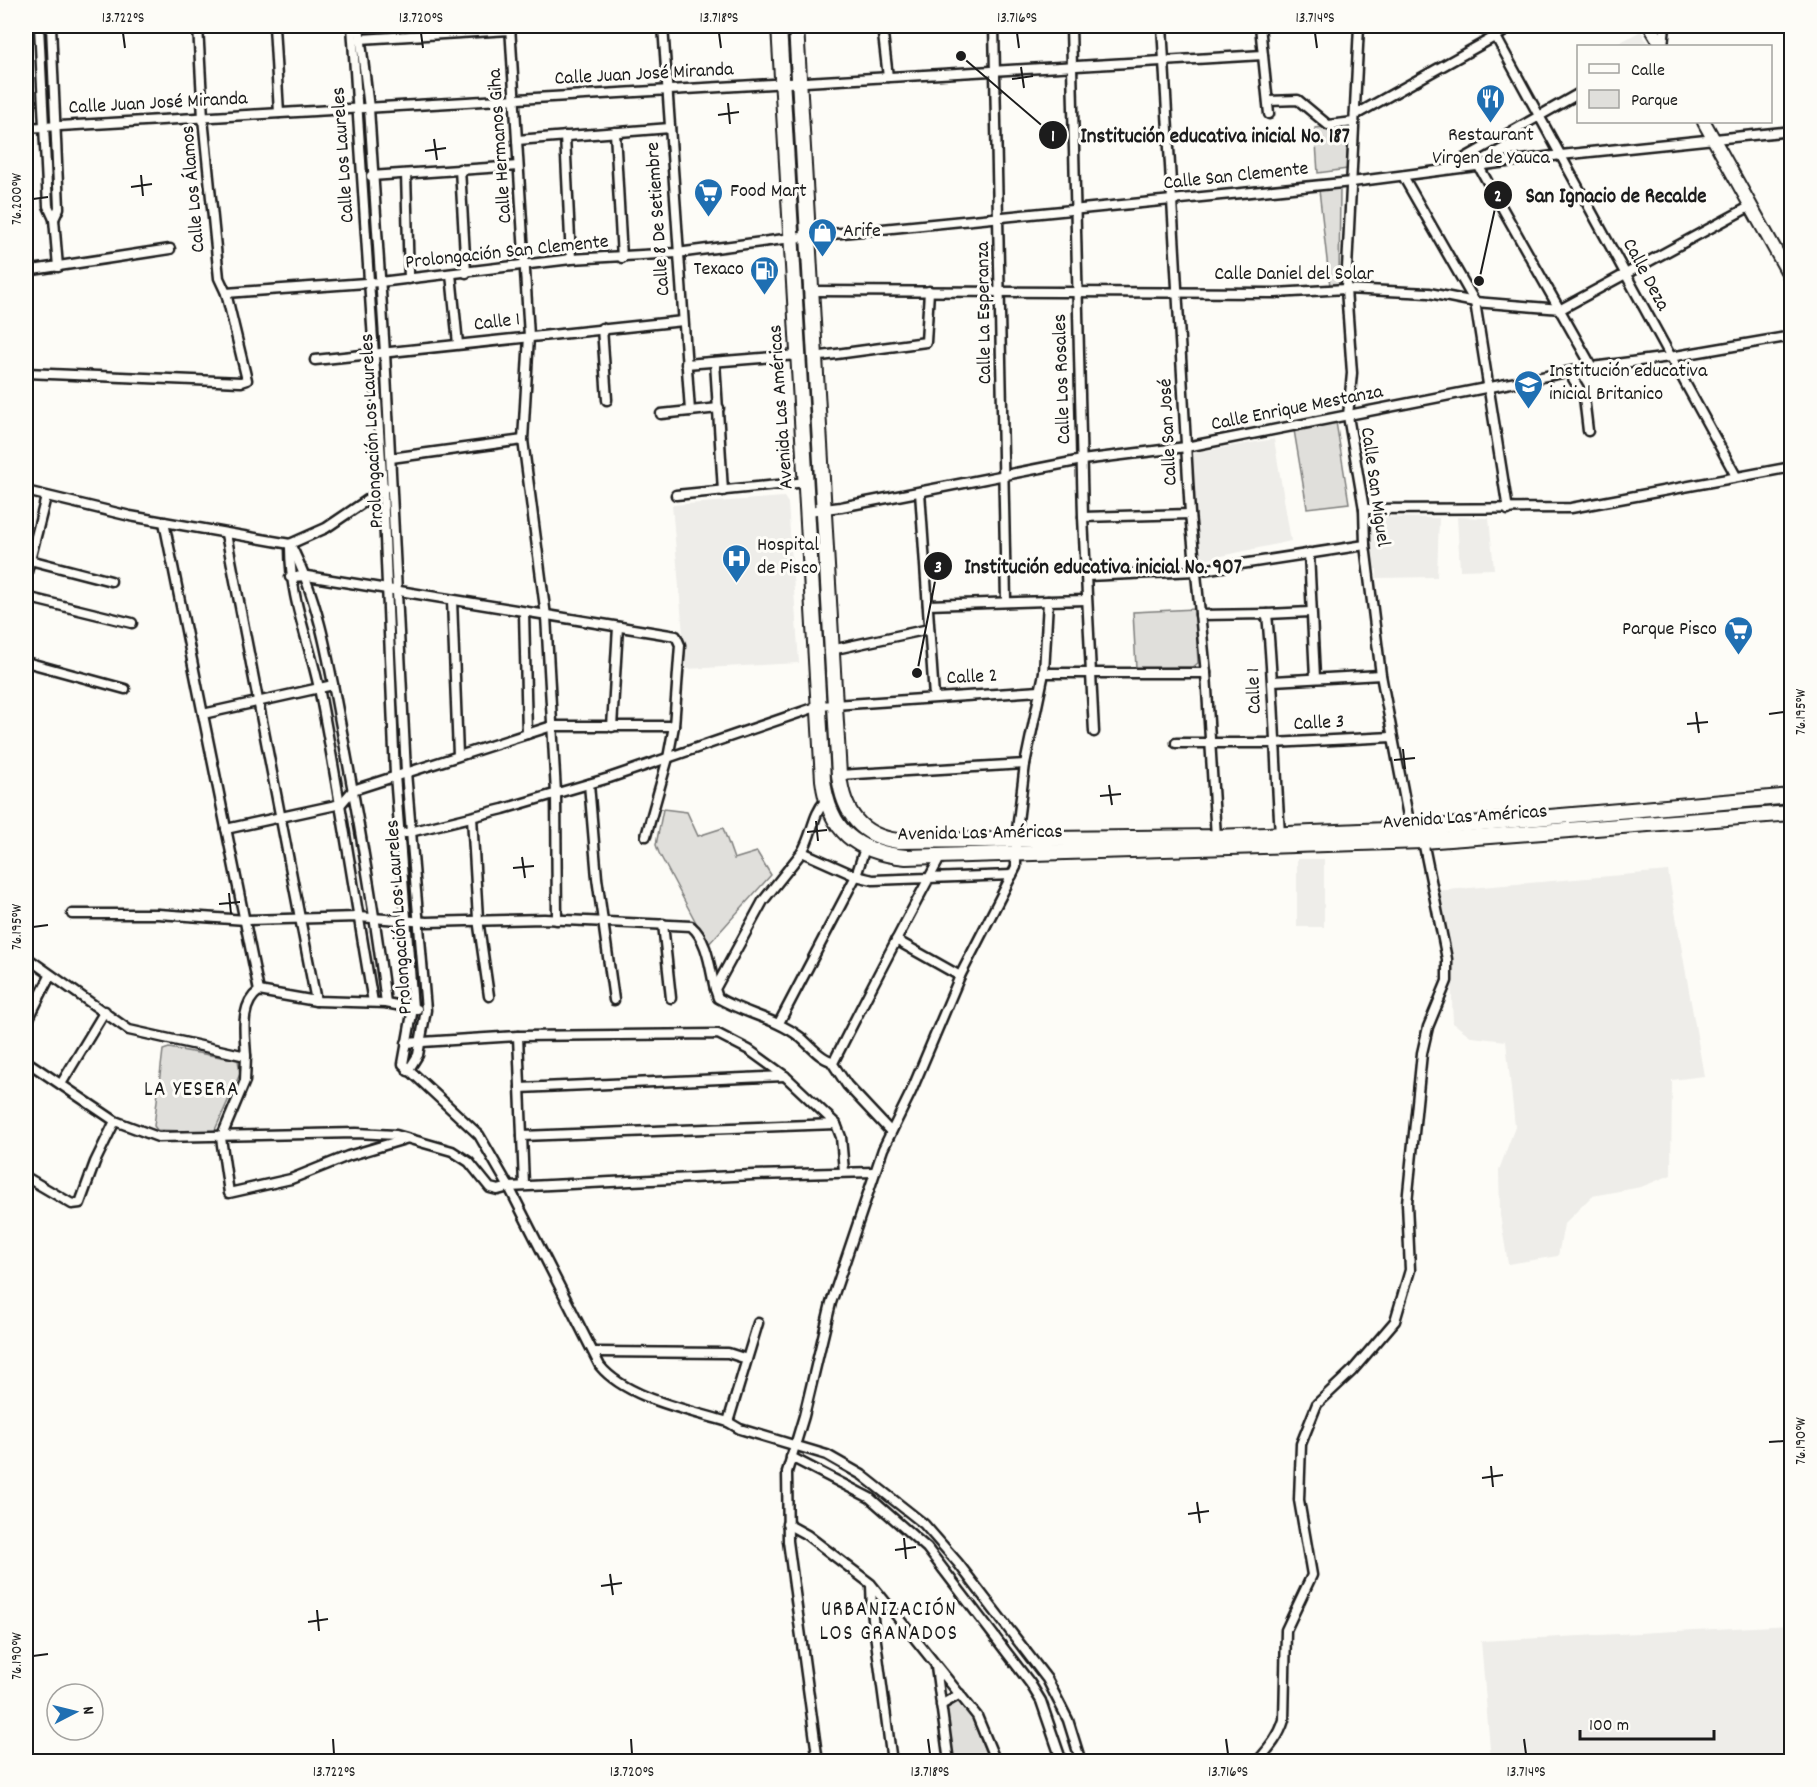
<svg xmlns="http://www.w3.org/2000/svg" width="1817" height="1787" viewBox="0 0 1817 1787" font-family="Dekko,sans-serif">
<rect width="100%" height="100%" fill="#fdfcf7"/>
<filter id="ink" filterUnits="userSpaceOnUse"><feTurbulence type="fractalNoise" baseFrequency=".0167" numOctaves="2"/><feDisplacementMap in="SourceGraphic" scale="12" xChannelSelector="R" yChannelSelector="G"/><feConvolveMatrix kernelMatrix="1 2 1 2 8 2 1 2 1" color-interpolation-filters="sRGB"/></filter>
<g filter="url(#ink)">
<g fill="#eeede9">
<polygon points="1641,31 1649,46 1618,46 1617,44"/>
<polygon points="1274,439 1291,541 1199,561 1192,453"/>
<polygon points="784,497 788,503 799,663 686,669 672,505"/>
<polygon points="1367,517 1439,518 1437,577 1377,578 1377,569 1370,569"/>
<polygon points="1457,517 1489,518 1494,569 1460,570"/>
<rect x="1297" y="859" width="27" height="68"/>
<polygon points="1668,871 1704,1076 1672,1080 1671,1175 1641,1187 1592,1196 1564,1224 1558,1256 1508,1264 1500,1215 1499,1170 1515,1127 1506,1041 1472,1037 1453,1023 1451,977 1435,891"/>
<polygon points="1791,1625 1791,1761 1635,1761 1633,1752 1556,1761 1491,1761 1481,1641"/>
</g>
<g fill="#e0dfdb" stroke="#7e7e7c" stroke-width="1.5">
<polygon points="1348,125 1347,169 1318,173 1315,128"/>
<polygon points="1340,187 1339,286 1330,286 1319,190"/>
<polygon points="1336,422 1349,503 1307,508 1294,430"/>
<polygon points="1195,609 1198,663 1193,667 1136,668 1133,612"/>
<polygon points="663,809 687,812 698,836 723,828 734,859 757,852 771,875 708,945 659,853 656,845"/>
<polygon points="169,1048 238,1060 240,1074 214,1132 157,1130 154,1126 163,1050"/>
<polygon points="954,1701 960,1702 971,1715 989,1761 953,1761 946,1711 947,1704"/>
</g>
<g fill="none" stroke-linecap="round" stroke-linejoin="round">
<defs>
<g id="street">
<polyline points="39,26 48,206 54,219 58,267"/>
<polyline points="51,26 59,208 54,219"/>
<polyline points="274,26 279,113"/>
<polyline points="352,26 383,490 395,775 413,1008 403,1064 479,1135 509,1187 753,1175 874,1172"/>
<polyline points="359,26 369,108 385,353 406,772 426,1010 418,1055 408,1071"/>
<polyline points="510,26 529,336 523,440 546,616 556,793 557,920"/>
<polyline points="663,26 690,411"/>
<polyline points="882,26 888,77"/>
<polyline points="994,26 1006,600"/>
<polyline points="1071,26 1083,517 1094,732"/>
<polyline points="1162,26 1190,514 1206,673 1216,837"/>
<polyline points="1260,26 1269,114"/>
<polyline points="1359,26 1346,289 1352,373 1348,416 1364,509 1365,545 1381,675 1411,832"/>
<polyline points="1490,26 1736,476"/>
<polyline points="360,39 510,30"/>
<polyline points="1663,46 1665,26"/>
<polyline points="1268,101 1298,100 1328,125 1354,122"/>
<polyline points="1355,115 1514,26"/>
<polyline points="26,128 1263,55"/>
<polyline points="615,132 622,258"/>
<polyline points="565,136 571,259"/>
<polyline points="517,140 670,128"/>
<polyline points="1478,165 1592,367"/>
<polyline points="1451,166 1578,94"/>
<polyline points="460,169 466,273"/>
<polyline points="406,174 409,279"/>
<polyline points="371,176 518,166"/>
<polyline points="1403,176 1475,302 1508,510"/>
<polyline points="26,271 170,249"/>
<polyline points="451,274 458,344"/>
<polyline points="811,291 1275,293 1346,289 1429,293 1475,302 1561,309 1751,206"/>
<polyline points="226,293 380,282 571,259 677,253 792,238 1352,182 1561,155 1792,131"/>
<polyline points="602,328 607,400"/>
<polyline points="814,357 926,342 929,291"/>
<polyline points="315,360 683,321"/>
<polyline points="715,362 723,491"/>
<polyline points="686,364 798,355"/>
<polyline points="1569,372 1584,397 1588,431"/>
<polyline points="26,373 241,382 247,380 226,293 219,278 203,118 198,26"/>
<polyline points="661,414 719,408"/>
<polyline points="391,458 523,440"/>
<polyline points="26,491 130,516 290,544 326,528 385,488"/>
<polyline points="920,492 934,697"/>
<polyline points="676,495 807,482"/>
<polyline points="1364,509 1571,508 1792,467"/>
<polyline points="808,511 841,507 1082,460 1186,447 1592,367 1670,357 1792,336"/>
<polyline points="1083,517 1190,514"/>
<polyline points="164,522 259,991"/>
<polyline points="226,534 316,1001"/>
<path d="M290 544C320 601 330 669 342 732 359 822 375 912 386 1003"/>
<path d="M290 547C290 601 310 642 320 693 340 796 355 899 373 1002"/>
<polyline points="1309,553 1315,678"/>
<polyline points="26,559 111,581"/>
<polyline points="26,576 46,497"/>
<polyline points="1087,576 1196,571 1365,545"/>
<polyline points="290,577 307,576 676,636 680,645 674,726 668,758 646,836"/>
<polyline points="26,597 132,623"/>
<polyline points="452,600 458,755"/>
<polyline points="928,605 1048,601"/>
<polyline points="524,612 527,734"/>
<polyline points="1267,614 1310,612"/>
<path d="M1200 615 1267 614C1274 687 1275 760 1280 834"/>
<polyline points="831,650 929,629"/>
<polyline points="26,662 125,689"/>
<polyline points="1044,673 1206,673"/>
<polyline points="1273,681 1381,675"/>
<polyline points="203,714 333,685"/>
<polyline points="612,727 618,627"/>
<polyline points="1176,743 1273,743 1392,737"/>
<polyline points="839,775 1025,764"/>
<polyline points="589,784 597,878 614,1000"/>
<polyline points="472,817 478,919 489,996"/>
<polyline points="226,829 341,804 353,790 552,726 674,726"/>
<polyline points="406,833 503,809 609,778 819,706 1040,691"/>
<path d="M802 852C813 834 812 815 826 800"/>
<path d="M941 856C904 924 869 992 834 1061 823 1062 809 1044 800 1037 775 1018 745 1014 718 998L715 989 763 901 802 852 856 876 873 880 1012 875"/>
<path d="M72 914H158L246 920 358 917 427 922 544 919 691 926C708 940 710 969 715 989"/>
<polyline points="663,924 671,998"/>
<polyline points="896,940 960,976"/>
<path d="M26 957 129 1030 246 1056C245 1034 239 1005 259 991L316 1001 386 1003 417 1009"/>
<polyline points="779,1023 856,876 865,848"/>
<polyline points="26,1024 50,976"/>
<polyline points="518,1036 524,1185"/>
<polyline points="406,1043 518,1036 718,1034 749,1050 785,1076 836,1124 841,1137 844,1171"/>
<polyline points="246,1056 245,1081 221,1138 229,1193 291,1179 348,1156 405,1139"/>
<path d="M26 1061 115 1121 158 1137 356 1133 396 1135 452 1151 469 1162 490 1188 498 1190 509 1187 600 1366C626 1398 689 1410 728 1422L740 1429 827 1455 862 1475 924 1524 958 1563 1047 1679 1068 1720 1081 1762"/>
<polyline points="831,1061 847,1085 891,1132"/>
<polyline points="61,1084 105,1011"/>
<polyline points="520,1088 785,1076"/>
<polyline points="522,1136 836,1124"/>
<polyline points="26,1177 72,1204 80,1203 95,1162 115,1121"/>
<polyline points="594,1352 728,1353 747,1359"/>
<polyline points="728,1422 758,1323"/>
<polyline points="791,1457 870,1498 927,1548 1030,1683 1041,1701 1062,1762"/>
<polyline points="787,1524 807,1535 871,1584 977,1716 996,1762"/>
<polyline points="871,1585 872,1611 892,1762"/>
<polyline points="936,1667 949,1762"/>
<polyline points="941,1705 960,1694"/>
<polyline points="818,1762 788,1541 787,1472 804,1416 831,1303 883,1149 911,1092 960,976 1016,867 1016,838 1025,764 1044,673 1048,601 1086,600"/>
<path d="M1257 1762C1269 1748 1279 1737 1284 1720L1286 1630 1312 1575 1299 1500 1301 1444 1317 1404 1352 1371 1395 1321 1410 1270 1407 1203 1422 1053 1428 1027 1447 981V959L1423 841"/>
</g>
<g id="secondary">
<polyline points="1650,26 1662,46"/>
<polyline points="1704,122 1792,280"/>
</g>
<g id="primary">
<path d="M779 26 823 780C829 831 856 852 906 857L1423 841 1792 813"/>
<path d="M796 26 839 775C843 812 860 836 898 841L1216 837 1411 829 1792 796"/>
</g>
</defs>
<use href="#street" stroke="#1c1c1c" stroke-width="13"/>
<use href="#secondary" stroke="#1c1c1c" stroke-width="16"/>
<use href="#primary" stroke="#1c1c1c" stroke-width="18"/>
<use href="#street" stroke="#fdfcf7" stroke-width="8"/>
<use href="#secondary" stroke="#fdfcf7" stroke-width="12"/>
<use href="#primary" stroke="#fdfcf7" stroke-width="14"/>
</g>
</g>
<path fill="none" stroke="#1c1c1c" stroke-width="2" d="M123 33 125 48M421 33 423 48M719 33 721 48M1017 33 1019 48M1315 33 1317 48M1021 67 1024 88M1012 79 1033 76M728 103 730 124M718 115 739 112M434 139 437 160M425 151 446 148M141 175 143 196M131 187 152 184M33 199 48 197M1696 712 1699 733M1769 714 1784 712M1687 724 1708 722M1403 749 1405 769M1394 760 1415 758M1109 785 1112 805M1100 796 1121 794M816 821 818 841M807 832 827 830M522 857 525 878M513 868 534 866M229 893 231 914M219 904 240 902M33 927 48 925M1769 1442 1784 1441M1491 1466 1493 1487M1482 1478 1503 1475M1197 1502 1200 1523M1188 1514 1209 1511M904 1538 906 1559M895 1550 916 1547M610 1574 613 1595M601 1586 622 1583M317 1610 319 1631M308 1622 328 1619M33 1656 48 1654M333 1739 334 1754M631 1739 632 1754M928 1739 930 1754M1226 1739 1228 1754M1524 1739 1526 1754"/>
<defs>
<symbol id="restaurant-pin" viewBox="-11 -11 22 30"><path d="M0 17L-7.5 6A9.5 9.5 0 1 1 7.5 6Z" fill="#1f6fb2" stroke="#fdfcf7"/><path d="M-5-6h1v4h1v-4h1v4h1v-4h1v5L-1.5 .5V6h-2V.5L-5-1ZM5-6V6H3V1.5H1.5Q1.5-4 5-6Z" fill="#fff"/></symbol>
<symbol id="supermarket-pin" viewBox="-11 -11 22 30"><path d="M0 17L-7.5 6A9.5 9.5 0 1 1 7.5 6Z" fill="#1f6fb2" stroke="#fdfcf7"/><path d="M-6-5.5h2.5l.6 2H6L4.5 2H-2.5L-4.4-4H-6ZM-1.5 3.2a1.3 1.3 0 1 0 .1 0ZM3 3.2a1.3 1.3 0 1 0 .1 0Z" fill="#fff"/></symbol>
<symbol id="shop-pin" viewBox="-11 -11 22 30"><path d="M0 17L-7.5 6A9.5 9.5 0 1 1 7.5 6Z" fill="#1f6fb2" stroke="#fdfcf7"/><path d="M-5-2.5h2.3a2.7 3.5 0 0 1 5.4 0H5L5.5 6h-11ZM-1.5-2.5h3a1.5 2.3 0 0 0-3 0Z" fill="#fff"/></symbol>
<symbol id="fuel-pin" viewBox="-11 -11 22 30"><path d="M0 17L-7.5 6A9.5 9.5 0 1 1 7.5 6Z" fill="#1f6fb2" stroke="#fdfcf7"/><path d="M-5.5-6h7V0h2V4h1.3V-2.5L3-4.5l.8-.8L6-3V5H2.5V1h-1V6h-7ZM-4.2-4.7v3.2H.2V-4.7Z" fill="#fff"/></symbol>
<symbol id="school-pin" viewBox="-11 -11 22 30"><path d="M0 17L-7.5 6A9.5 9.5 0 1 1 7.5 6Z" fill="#1f6fb2" stroke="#fdfcf7"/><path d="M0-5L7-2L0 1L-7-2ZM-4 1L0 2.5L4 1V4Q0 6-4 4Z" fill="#fff"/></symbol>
<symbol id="hospital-pin" viewBox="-11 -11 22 30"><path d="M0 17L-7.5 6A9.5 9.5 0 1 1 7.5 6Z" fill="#1f6fb2" stroke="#fdfcf7"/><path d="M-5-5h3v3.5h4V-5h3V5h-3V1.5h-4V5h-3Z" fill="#fff"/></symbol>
</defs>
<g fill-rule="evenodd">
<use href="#restaurant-pin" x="1474" y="82" width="33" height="45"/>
<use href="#supermarket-pin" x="692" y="176" width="33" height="45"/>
<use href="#shop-pin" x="806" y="216" width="33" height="45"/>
<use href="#fuel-pin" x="748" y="254" width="33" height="45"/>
<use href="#school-pin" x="1512" y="368" width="33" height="45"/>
<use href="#hospital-pin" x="720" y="542" width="33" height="45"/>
<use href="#supermarket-pin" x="1722" y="614" width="33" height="45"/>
</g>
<g text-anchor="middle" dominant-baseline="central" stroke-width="6" stroke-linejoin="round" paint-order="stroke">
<g font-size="20" fill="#1c1c1c" stroke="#fdfcf7">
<text transform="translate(644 75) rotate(-3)">Calle Juan José Miranda</text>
<text transform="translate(158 104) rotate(-3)">Calle Juan José Miranda</text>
<text transform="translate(501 146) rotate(-94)">Calle Hermanos Giha</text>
<text transform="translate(344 155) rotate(-94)">Calle Los Laureles</text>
<text transform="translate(1236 177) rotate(-6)">Calle San Clemente</text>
<text transform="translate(194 189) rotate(-95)">Calle Los Álamos</text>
<text transform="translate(659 219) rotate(-94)">Calle 8 De Setiembre</text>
<text transform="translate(507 253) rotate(-6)">Prolongación San Clemente</text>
<text x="1294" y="275">Calle Daniel del Solar</text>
<text transform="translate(1645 275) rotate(62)">Calle Deza</text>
<text transform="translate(985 313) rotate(-91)">Calle La Esperanza</text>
<text transform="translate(497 323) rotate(-7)">Calle 1</text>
<text transform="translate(1063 379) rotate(-92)">Calle Los Rosales</text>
<text transform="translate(782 407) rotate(-94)">Avenida Las Américas</text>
<text transform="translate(1297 409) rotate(-11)">Calle Enrique Mestanza</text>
<text transform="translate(373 431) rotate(-93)">Prolongación Los Laureles</text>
<text transform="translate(1169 432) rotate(-93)">Calle San José</text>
<text transform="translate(1374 487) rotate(82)">Calle San Miguel</text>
<text transform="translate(972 678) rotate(-3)">Calle 2</text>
<text transform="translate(1255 691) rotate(-92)">Calle 1</text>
<text transform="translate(1319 724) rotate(-3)">Calle 3</text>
<text transform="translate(1465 818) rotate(-4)">Avenida Las Américas</text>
<text transform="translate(980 834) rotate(-1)">Avenida Las Américas</text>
<text transform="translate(400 917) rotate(-94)">Prolongación Los Laureles</text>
</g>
<g font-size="20" fill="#1c1c1c" stroke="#fdfcf7" text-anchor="start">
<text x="1491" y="136" text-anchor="middle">Restaurant<tspan x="1491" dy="23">Virgen de Yauca</tspan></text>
<text x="730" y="192">Food Mart</text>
<text x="843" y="232">Arife</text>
<text x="744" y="270" text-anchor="end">Texaco</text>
<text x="1549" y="372">Institución educativa<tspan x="1549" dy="23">inicial Britanico</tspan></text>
<text x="757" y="546">Hospital<tspan x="757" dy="23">de Pisco</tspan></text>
<text x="1717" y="630" text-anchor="end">Parque Pisco</text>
</g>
<g font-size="21" letter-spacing="1.5" fill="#1c1c1c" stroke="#fdfcf7">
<text x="192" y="1091">LA YESERA</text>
<text x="889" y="1611">URBANIZACIÓN<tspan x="889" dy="24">LOS GRANADOS</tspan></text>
</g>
</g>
<path fill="none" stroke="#1c1c1c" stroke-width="2" d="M961 56L1053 135M1479 281L1498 195M917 673L938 566"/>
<g fill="#1c1c1c" stroke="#fdfcf7" stroke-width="2">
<circle cx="961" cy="56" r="6"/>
<circle cx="1479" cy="281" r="6"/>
<circle cx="917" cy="673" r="6"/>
<circle cx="1053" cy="135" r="15"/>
<circle cx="1498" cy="195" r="15"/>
<circle cx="938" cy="566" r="15"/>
</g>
<g font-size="18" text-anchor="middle" font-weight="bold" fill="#fff">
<text x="1053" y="141">1</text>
<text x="1498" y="201">2</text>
<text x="938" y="572">3</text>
</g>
<g font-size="21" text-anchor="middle" font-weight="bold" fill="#1c1c1c" stroke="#fdfcf7" stroke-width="6" stroke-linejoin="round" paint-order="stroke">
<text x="1215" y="142">Institución educativa inicial No. 187</text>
<text x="1616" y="202">San Ignacio de Recalde</text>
<text x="1103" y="573">Institución educativa inicial No. 907</text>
</g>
<rect width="1817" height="1787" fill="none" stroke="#fdfcf7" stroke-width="66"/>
<rect x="1577" y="45" width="195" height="78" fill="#fdfcf7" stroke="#a3a29f" stroke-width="1.5"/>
<rect x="1589" y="64" width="30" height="9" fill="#fdfcf7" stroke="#a3a29f" stroke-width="1.5"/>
<text x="1631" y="75" font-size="18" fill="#1c1c1c">Calle</text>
<rect x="1589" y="90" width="30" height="18" fill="#e0dfdb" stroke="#a3a29f" stroke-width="1.5"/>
<text x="1631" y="105" font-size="18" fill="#1c1c1c">Parque</text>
<g transform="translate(75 1712) rotate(83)"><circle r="28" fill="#fdfcf7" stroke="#a3a29f" stroke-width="1.5"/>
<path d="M0-4.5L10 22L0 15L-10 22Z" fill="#1f6fb2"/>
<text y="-9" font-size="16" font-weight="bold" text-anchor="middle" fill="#1c1c1c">N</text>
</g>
<path d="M1580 1730v9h134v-9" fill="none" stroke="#1c1c1c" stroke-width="3"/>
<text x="1589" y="1730" font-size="18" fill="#1c1c1c" stroke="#fdfcf7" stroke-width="4.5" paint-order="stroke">100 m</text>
<rect x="33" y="33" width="1751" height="1721" fill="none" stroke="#1c1c1c" stroke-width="2"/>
<g font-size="15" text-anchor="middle" fill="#1c1c1c">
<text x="123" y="22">13.722°S</text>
<text x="421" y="22">13.720°S</text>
<text x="719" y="22">13.718°S</text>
<text x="1017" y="22">13.716°S</text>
<text x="1315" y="22">13.714°S</text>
<text transform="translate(16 199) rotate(-90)" y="5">76.200°W</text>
<text transform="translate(1800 712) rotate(-90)" y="5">76.195°W</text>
<text transform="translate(16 927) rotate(-90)" y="5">76.195°W</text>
<text transform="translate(1800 1441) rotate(-90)" y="5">76.190°W</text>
<text transform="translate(16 1656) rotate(-90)" y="5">76.190°W</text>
<text x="334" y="1776">13.722°S</text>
<text x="632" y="1776">13.720°S</text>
<text x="930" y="1776">13.718°S</text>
<text x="1228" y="1776">13.716°S</text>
<text x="1526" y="1776">13.714°S</text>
</g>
</svg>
